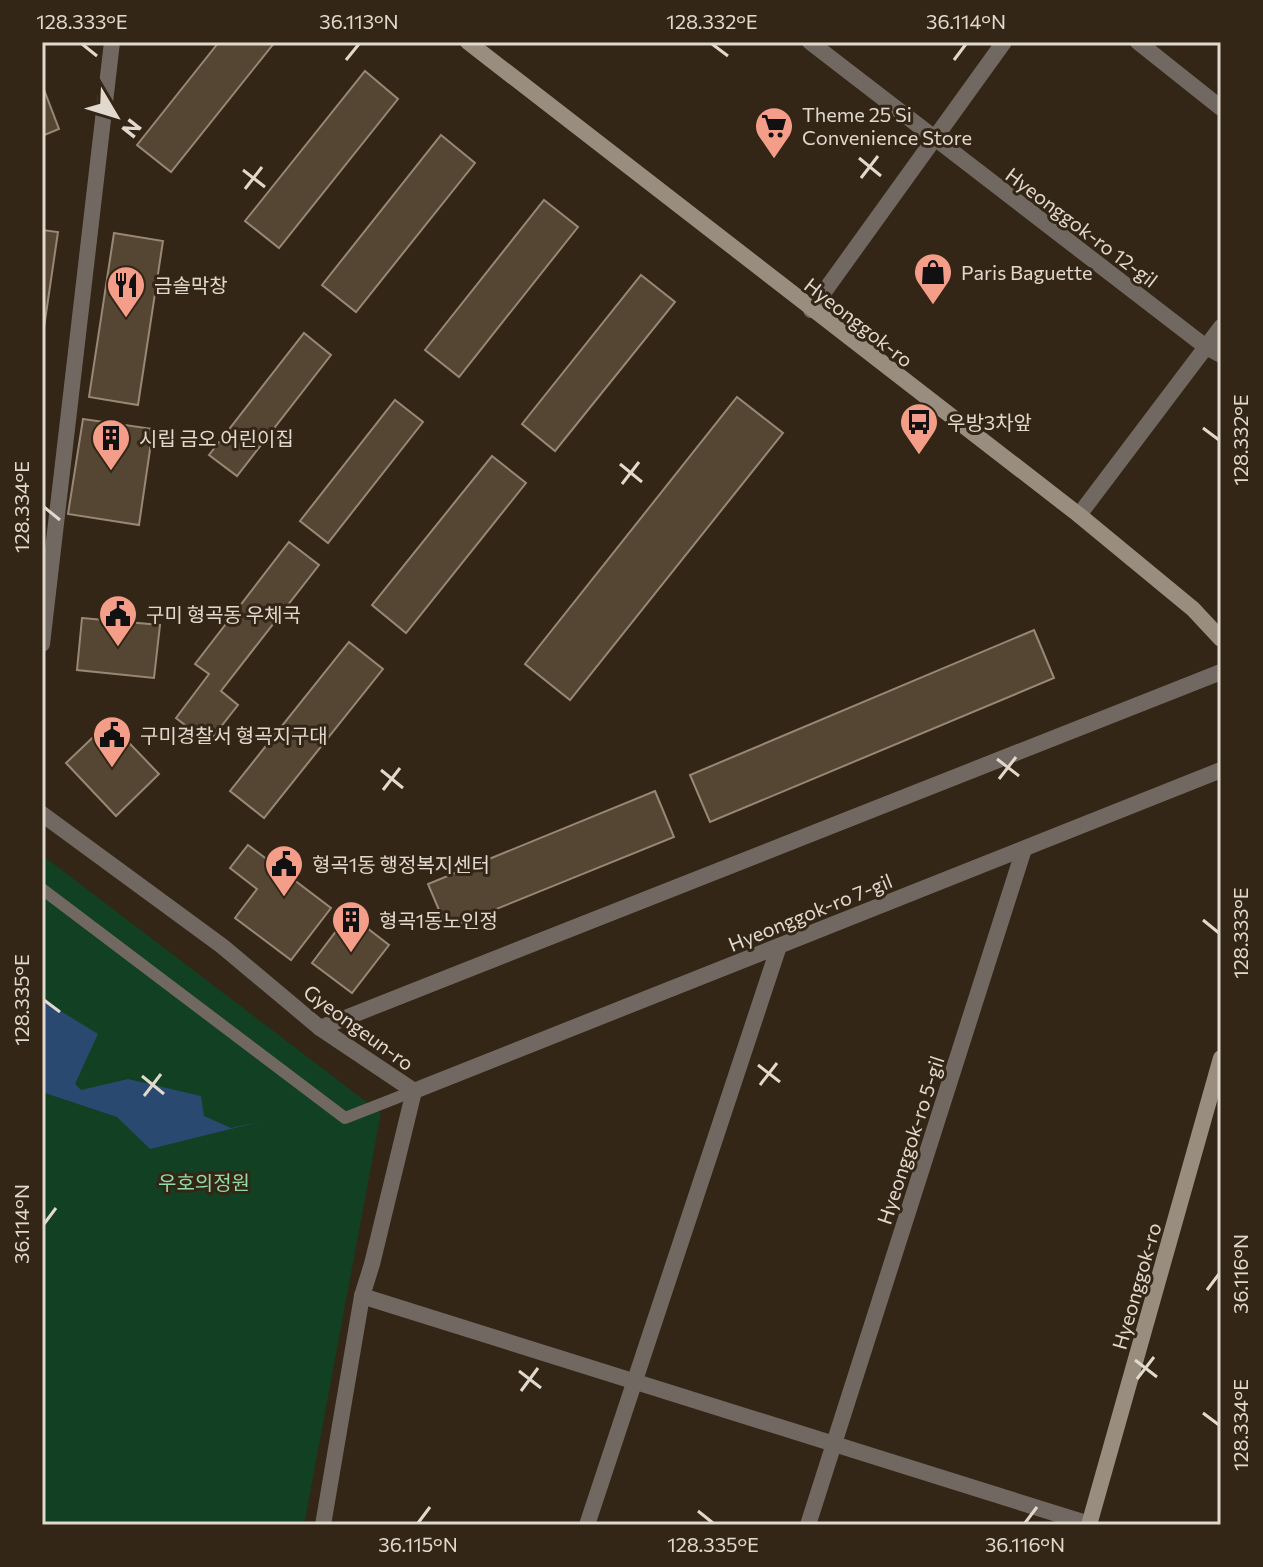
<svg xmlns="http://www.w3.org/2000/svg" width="1263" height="1567" viewBox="0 0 1263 1567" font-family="Commissioner,'Noto Sans KR',sans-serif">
<rect width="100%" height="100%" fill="#342616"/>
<polygon fill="#114022" points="42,855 381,1113 304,1525 42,1525"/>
<polygon fill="#2a4971" points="46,1002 98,1034 75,1084 81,1090 128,1079 201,1096 204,1116 231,1128 263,1121 150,1149 117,1117 42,1092 42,1004"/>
<g fill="#554634" stroke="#988774" stroke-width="2">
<polygon points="219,42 275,42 171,172 137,145"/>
<polygon points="365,71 398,99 279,248 245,221"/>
<polygon points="43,87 59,129 42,136 42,87"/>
<polygon points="441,135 475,163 356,312 322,285"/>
<polygon points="544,200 578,227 459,377 425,350"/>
<polygon points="42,230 58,232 42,341"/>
<polygon points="114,233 163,241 138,405 89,397"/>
<polygon points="641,275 675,302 555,451 522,424"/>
<polygon points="304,333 331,355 237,476 209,455"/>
<polygon points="737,397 783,433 570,700 525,664"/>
<polygon points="395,400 423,422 328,543 300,521"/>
<polygon points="83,419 153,429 139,525 68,514"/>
<polygon points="492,456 526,483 406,633 372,605"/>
<polygon points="289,542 319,565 221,691 238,705 208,743 176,718 209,674 195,664"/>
<polygon points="82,618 160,625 154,678 77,670"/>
<polygon points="1034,630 1054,678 710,822 690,775"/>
<polygon points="349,642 383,669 264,818 230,791"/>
<polygon points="109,722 159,774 116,816 66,763"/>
<polygon points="655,791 674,837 447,929 428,884"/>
<polygon points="248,845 331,908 291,960 235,918 257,889 230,868"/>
<polygon points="349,914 389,945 352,993 312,963"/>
</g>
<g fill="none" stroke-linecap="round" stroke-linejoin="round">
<polyline stroke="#716961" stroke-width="12" points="42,889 345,1118 414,1091"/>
<g stroke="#716961" stroke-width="16">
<polyline points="810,42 1206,347 1221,355"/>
<polyline points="1138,42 1221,108"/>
<polyline points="811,310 1004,42"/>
<polyline points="1079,515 1221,327"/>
<polyline points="42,644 112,42"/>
<polyline points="42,814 222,946 320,1028 414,1091"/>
<polyline points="320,1028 1221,672"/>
<polyline points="414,1091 1221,770"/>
<polyline points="362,1296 1089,1524"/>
<polyline points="323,1525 362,1296 372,1264 414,1091"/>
<polyline points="587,1525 779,946"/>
<polyline points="808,1525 1024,849"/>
</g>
<g stroke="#998d80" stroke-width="16">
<polyline points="468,42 1079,515 1193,609 1221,639"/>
<polyline points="1089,1525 1221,1058"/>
</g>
</g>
<path fill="none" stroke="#e1d8ce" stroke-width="3" d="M82 44 97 56M712 44 728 56M346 60 359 44M954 60 966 44M859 158 881 176M243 170 265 187M861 178 878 156M245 189 262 167M1203 428 1219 440M620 464 642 482M622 484 639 462M44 507 60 520M997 759 1019 776M381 770 403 788M999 779 1016 757M383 790 400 768M1203 920 1219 933M44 1000 60 1012M758 1065 780 1082M142 1076 164 1094M760 1085 777 1063M144 1096 161 1074M44 1224 56 1208M1207 1290 1219 1274M1135 1360 1157 1377M519 1371 541 1388M1137 1379 1154 1357M521 1391 538 1368M1203 1413 1219 1425M698 1511 713 1523M418 1523 430 1507M1025 1523 1037 1507"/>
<defs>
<symbol id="supermarket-pin" viewBox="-11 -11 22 30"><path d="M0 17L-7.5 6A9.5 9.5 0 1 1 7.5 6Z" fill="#f49e89" stroke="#342616"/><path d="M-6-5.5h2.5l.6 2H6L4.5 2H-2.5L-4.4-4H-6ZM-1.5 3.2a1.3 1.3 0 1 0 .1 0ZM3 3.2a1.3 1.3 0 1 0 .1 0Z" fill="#111"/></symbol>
<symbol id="shop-pin" viewBox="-11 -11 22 30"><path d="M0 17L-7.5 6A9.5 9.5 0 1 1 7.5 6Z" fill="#f49e89" stroke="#342616"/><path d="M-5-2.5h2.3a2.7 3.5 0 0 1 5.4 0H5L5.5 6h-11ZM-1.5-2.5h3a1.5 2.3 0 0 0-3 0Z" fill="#111"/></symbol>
<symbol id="restaurant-pin" viewBox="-11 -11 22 30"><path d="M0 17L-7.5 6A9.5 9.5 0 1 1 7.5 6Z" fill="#f49e89" stroke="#342616"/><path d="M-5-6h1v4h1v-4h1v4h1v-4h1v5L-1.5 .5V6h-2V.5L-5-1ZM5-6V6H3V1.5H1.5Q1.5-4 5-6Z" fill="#111"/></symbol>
<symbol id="bus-pin" viewBox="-11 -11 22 30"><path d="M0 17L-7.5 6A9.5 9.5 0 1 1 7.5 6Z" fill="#f49e89" stroke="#342616"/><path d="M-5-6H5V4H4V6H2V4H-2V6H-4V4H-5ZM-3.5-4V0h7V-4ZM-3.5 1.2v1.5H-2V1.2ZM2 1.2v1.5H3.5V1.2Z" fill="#111"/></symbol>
<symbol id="building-pin" viewBox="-11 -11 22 30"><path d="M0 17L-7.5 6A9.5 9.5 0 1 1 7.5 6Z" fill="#f49e89" stroke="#342616"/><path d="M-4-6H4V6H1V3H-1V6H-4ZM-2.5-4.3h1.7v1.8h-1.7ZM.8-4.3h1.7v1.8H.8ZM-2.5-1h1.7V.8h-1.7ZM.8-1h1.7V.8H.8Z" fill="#111"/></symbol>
<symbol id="civic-pin" viewBox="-11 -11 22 30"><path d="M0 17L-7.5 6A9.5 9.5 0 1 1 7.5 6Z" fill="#f49e89" stroke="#342616"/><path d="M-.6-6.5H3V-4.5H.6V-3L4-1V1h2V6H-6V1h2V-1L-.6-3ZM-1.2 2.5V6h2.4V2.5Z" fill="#111"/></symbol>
</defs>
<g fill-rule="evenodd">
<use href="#supermarket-pin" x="752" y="104" width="44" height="60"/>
<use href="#shop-pin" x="911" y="250" width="44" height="60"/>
<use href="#restaurant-pin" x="104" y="263" width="44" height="60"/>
<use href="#bus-pin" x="897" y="400" width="44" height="60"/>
<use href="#building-pin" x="89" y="416" width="44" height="60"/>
<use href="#civic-pin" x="96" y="592" width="44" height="60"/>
<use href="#civic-pin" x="90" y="713" width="44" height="60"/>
<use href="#civic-pin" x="262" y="842" width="44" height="60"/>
<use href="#building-pin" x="329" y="898" width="44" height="60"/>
</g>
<g text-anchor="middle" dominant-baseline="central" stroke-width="6" stroke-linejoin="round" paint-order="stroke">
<g font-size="20" fill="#e1d8ce" stroke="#342616" text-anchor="start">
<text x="802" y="114">Theme 25 Si<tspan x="802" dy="23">Convenience Store</tspan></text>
<text x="961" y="272">Paris Baguette</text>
<text x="154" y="285">금솔막창</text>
<text x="947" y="422">우방3차앞</text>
<text x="139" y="438">시립 금오 어린이집</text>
<text x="146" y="614">구미 형곡동 우체국</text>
<text x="140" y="735">구미경찰서 형곡지구대</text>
<text x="312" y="864">형곡1동 행정복지센터</text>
<text x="379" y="920">형곡1동노인정</text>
</g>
<g font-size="20" fill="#e1d8ce" stroke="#342616">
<text transform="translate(1082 227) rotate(37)">Hyeonggok-ro 12-gil</text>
<text transform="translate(859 322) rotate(38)">Hyeonggok-ro</text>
<text transform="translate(810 912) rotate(-22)">Hyeonggok-ro 7-gil</text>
<text transform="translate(359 1027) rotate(36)">Gyeongeun-ro</text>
<text transform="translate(910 1140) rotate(-72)">Hyeonggok-ro 5-gil</text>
<text transform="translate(1136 1286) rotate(-74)">Hyeonggok-ro</text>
</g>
<g font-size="20" fill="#91dca6" stroke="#342616">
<text x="204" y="1182">우호의정원</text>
</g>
</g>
<rect width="1263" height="1567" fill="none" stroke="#342616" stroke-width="88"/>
<g transform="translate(116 116) rotate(128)" stroke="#342616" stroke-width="6" paint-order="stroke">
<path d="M0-6L14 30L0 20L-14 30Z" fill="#e1d8ce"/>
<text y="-12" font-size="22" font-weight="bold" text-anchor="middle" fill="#e1d8ce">N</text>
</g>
<rect x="44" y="44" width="1175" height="1479" fill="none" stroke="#e1d8ce" stroke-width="3"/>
<g font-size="20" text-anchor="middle" fill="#e1d8ce">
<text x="82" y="29">128.333°E</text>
<text x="359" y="29">36.113°N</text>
<text x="712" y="29">128.332°E</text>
<text x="966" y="29">36.114°N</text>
<text transform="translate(1241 440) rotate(-90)" y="7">128.332°E</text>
<text transform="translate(22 507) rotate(-90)" y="7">128.334°E</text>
<text transform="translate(1241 933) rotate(-90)" y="7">128.333°E</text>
<text transform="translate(22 1000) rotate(-90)" y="7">128.335°E</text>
<text transform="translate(22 1224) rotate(-90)" y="7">36.114°N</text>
<text transform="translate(1241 1274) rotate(-90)" y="7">36.116°N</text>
<text transform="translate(1241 1425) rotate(-90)" y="7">128.334°E</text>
<text x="418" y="1552">36.115°N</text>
<text x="713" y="1552">128.335°E</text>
<text x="1025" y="1552">36.116°N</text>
</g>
</svg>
